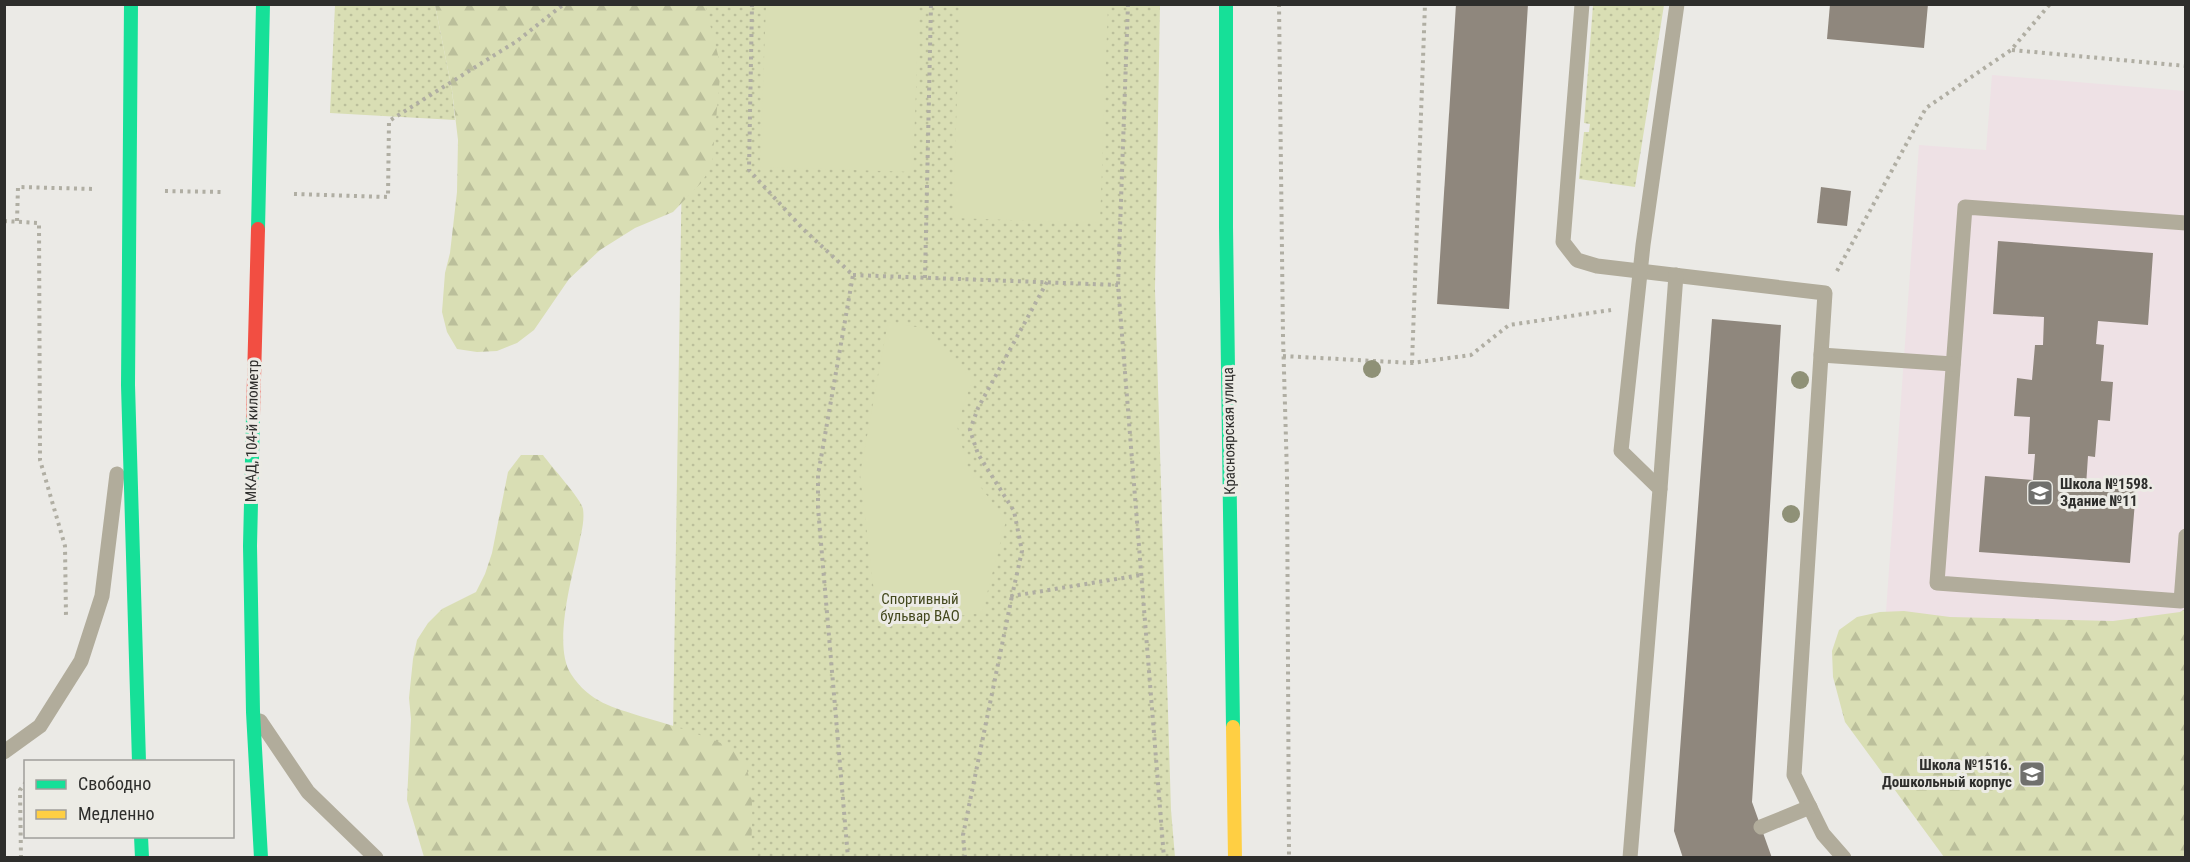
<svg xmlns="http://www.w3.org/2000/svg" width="2190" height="862" viewBox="0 0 2190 862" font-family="'Roboto Condensed',sans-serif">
<defs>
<pattern id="green-dots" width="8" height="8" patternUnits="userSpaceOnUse" patternTransform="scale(1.5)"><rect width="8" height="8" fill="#d9deb4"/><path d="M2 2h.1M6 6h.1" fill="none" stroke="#bbbf9b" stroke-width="1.8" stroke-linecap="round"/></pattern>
<pattern id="forest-firs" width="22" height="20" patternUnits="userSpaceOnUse" patternTransform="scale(1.5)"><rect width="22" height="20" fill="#d9deb4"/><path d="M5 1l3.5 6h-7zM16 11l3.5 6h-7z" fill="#bbbf9b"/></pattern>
</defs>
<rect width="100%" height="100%" fill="#ebeae6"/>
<polygon fill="#eee1e5" points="1992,75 2185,91 2185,648 1885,626 1919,145 1986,150"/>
<g fill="url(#green-dots)">
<polygon points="335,5 435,5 452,90 455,120 330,113"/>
<polygon points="687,5 1160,5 1155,289 1171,810 1175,857 671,857 683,100"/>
<polygon points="1593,5 1664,5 1635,187 1579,179 1584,132 1589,132 1590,124 1584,123"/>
</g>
<g fill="url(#forest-firs)">
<polygon points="435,5 705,5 718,55 720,76 712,164 702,182 673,212 635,228 600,250 569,279 534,330 517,343 497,351 477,352 457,349 447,332 442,312 445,273 450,253 457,192 458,140 452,90"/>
<path d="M521 455H543C550 465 582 500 583 509 585 523 580 536 578 550 571 580 553 647 571 674 590 703 613 707 643 717 665 723 687 730 708 738 719 742 736 748 742 759 757 783 751 830 751 857H424L407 800 411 719 409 698 413 659 417 640 428 623 442 609 476 592 485 574 492 553 508 472Z"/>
<polygon points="2185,609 2185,857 1944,857 1845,722 1833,677 1832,651 1839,630 1857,617 1880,612 1904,611 1950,617 2113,621 2180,612"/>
</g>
<g fill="#d9deb4">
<polygon points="766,5 919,5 913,172 760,167"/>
<polygon points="960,5 1108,5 1100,223 953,218"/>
<polygon points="888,322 928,329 972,380 957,426 968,470 1006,521 982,613 878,626 860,474"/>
</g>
<g fill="#8f877d">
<polygon points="1456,4 1528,4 1509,309 1437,304"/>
<polygon points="1830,4 1928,4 1924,48 1827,39"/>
<polygon points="1821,187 1851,191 1847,226 1817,223"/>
<polygon points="1998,241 2153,253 2148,325 2098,321 2096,344 2104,345 2101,381 2113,382 2110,421 2098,420 2095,457 2088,456 2086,486 2136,489 2130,563 1979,552 1985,476 2033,480 2035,454 2028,454 2030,417 2014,416 2017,378 2032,380 2035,345 2043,345 2044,317 1993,314"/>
<polygon points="1712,319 1781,325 1752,802 1772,858 1683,858 1674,831"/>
</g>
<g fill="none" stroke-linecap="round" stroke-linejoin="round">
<g stroke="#b0aea3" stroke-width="4" stroke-dasharray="3 4.5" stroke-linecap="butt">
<polyline points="752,4 749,170 803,229 853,275 818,475 818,508 848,858"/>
<polyline points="1128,4 1118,285 1164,858"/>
<polyline points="1279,4 1283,336 1287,475 1289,858"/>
<polyline points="2012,50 2186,66"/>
<polyline points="165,191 223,192"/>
<polyline points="294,194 388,197 389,121 517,41 564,4"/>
<polyline points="4,221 39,223 40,460 65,546 66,616"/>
<polyline points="17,221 18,187 94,189"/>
<polyline points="1837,271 1926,108 2011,50 2050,4"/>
<polyline points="853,275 1118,285"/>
<polyline points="925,278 931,4"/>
<polyline points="1047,282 978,408 970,430 978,454 1014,511 1022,551 1012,596 1141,575"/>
<polyline points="1283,356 1412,363 1471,355 1509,325 1611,310"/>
<polyline points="1412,363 1425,4"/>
<polyline points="21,858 20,790 26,782"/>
<polyline points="965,858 963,835 1012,596"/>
</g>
<g stroke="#b1ac9b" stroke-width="15">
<polyline points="1582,4 1563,242 1577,260 1597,266 1825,293 1794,775 1823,834 1844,858"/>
<polyline points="2186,223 1965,207 1937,583 2181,601 2186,536"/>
<polyline points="1821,355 1953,364"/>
<polyline points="1660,489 1676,275"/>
<polyline points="260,721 308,792 376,858"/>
<polyline points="4,752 40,726 81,661 102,596 117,474"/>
<polyline points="1761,827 1810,807"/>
<polyline points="1630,858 1660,489 1621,451 1643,245 1677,4"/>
</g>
<g stroke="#16e098" stroke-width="14">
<polyline points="131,4 128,385 139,762"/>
<polyline points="1226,4 1226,227 1233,727"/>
<polyline points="258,229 263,4"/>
<polyline points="253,416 250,546 253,712 261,858"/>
<polyline points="141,836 142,858"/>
</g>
<polyline stroke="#ffcf43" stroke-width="14" points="1233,727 1235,858"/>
<polyline stroke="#f24e42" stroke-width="14" points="253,416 258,229"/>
</g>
<g fill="#8f9177">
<circle cx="1372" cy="369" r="9"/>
<circle cx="1800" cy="380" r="9"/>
<circle cx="1791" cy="514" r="9"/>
</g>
<defs>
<symbol id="school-square" viewBox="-11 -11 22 22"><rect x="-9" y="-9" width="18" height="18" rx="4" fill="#70706d" stroke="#ecebe5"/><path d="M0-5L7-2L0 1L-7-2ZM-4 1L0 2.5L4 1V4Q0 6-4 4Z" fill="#fff"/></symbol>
</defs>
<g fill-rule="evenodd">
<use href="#school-square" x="2025" y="478" width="30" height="30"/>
<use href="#school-square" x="2017" y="759" width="30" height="30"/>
</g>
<g text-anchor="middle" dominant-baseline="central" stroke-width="6" stroke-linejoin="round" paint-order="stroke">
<g font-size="15" fill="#2e2e2c" stroke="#ecebe5">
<text transform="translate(252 431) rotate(-89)">МКАД, 104-й километр</text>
<text transform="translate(1229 431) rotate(-91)">Красноярская улица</text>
</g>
<g font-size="15" font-weight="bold" fill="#2e2e2c" stroke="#ecebe5" text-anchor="start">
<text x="2060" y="484">Школа №1598.<tspan x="2060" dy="17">Здание №11</tspan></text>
<text x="2012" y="765" text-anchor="end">Школа №1516.<tspan x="2012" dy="17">Дошкольный корпус</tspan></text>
</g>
<g font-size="15" fill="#43481d" stroke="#ecebe5">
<text x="920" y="599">Спортивный<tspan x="920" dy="17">бульвар ВАО</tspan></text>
</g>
</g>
<rect width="2190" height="862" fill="none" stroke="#2e2e2c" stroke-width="12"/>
<rect x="24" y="760" width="210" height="78" fill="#ecebe5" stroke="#a09f9b" stroke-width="1.5"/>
<rect x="36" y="780" width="30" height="9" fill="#16e098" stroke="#a09f9b" stroke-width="1.5"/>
<text x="78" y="790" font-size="18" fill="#2e2e2c">Свободно</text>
<rect x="36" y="810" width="30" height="9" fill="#ffcf43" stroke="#a09f9b" stroke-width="1.5"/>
<text x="78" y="820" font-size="18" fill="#2e2e2c">Медленно</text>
</svg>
